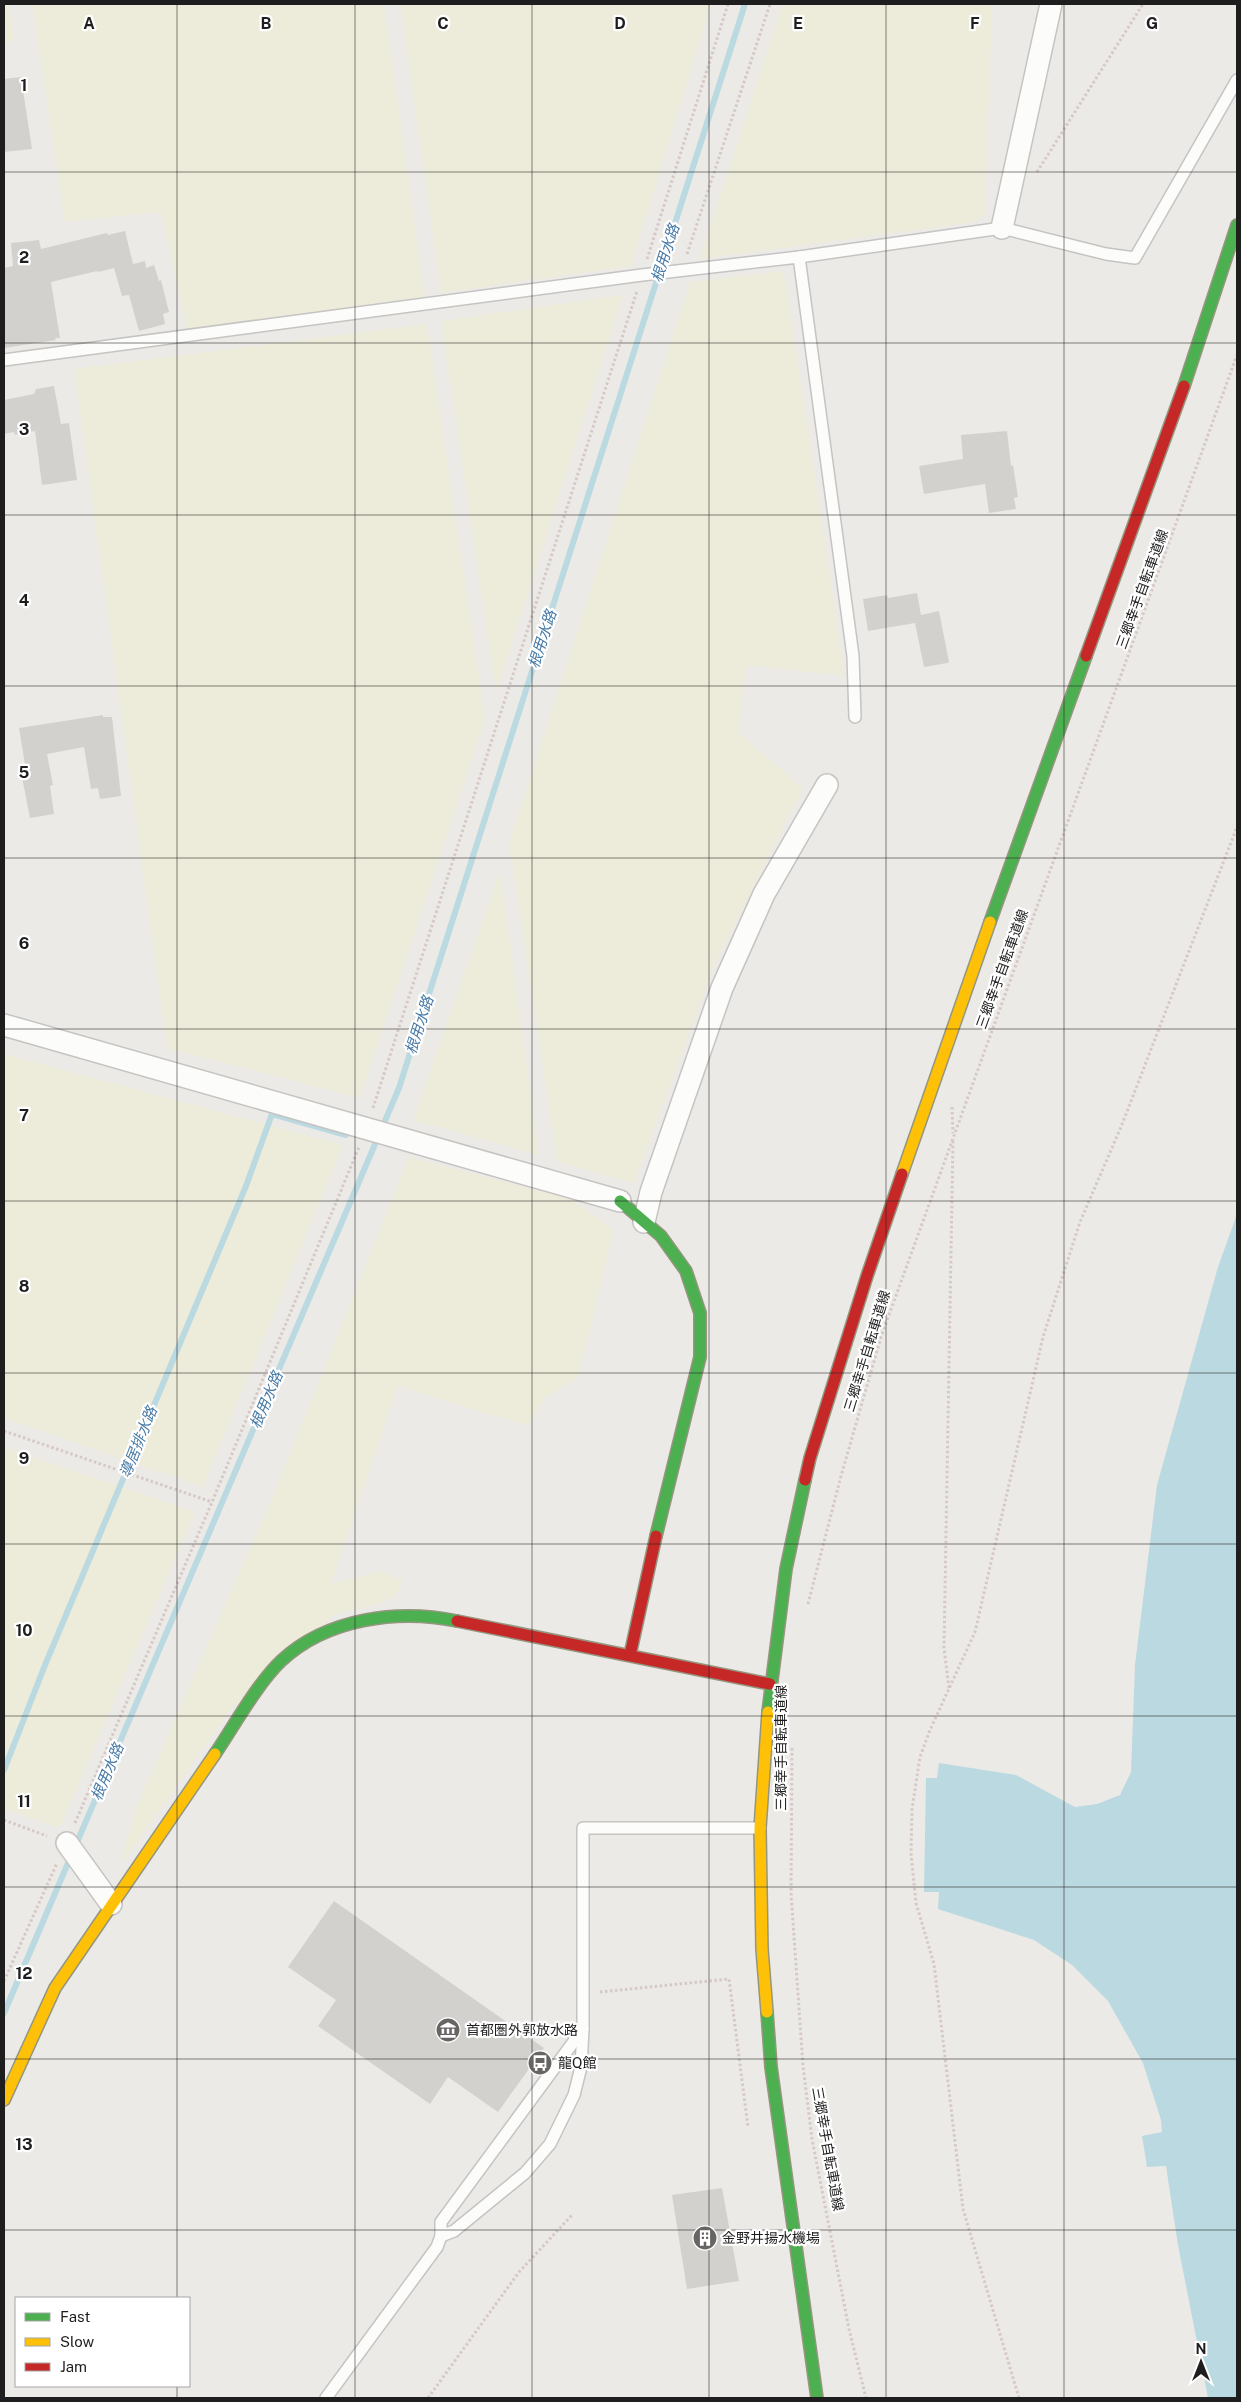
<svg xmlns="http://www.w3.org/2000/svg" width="1241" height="2402" viewBox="0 0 1241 2402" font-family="'Public Sans','Noto Sans JP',sans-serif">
<rect width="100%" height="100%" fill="#eceae7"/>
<g fill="#edecda">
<polygon points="4,4 9,4 14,40 4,42"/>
<polygon points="32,4 384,4 425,297 187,329 161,212 65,222"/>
<polygon points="400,4 711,4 631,266 441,293"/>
<polygon points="782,4 992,4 985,213 975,222 700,259"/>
<polygon points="784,271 845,676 746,665 739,733 803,788 715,963 634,1183 557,1161 509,843 690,282"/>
<polygon points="623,295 496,693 441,321"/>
<polygon points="427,324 485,719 360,1098 167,1048 74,369"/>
<polygon points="500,871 539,1155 413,1120"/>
<polygon points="4,1054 343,1145 203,1487 4,1418"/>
<polygon points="409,1157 570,1199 614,1230 578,1377 544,1399 528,1426 398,1386 331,1584 379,1571 403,1580 395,1596 382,1603 335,1614 231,1709 120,1867 135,1810 271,1500"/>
<polygon points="4,1447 195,1512 60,1828 4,1809"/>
</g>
<polygon fill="#bad9e0" points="1237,1214 1237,2398 1208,2398 1178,2245 1166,2166 1147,2167 1142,2136 1162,2132 1161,2120 1143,2063 1108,2001 1072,1965 1034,1940 938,1909 939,1892 924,1892 926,1778 937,1778 939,1763 1016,1775 1075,1807 1097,1804 1120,1795 1131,1772 1135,1665 1157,1485 1218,1267"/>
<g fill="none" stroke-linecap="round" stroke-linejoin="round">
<g stroke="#bad9e0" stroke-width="6">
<polyline points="4,1770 45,1665 246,1186 272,1114 346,1135"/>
<polyline points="75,1847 399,1088 745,4"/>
<polyline points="4,2013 71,1856"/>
</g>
</g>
<g fill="#d3d1ce">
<polygon points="21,77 32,149 4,152 4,79"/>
<polygon points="125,231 133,264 145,261 146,268 154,265 159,281 161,280 169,312 163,314 165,324 139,331 129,295 122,296 114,268 98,272 97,271 51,282 60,338 55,338 56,340 4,348 4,268 13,266 11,243 39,240 41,249 107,233 108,235"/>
<polygon points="54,386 61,424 69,423 77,480 42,485 35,431 15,435 14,432 4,434 4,400 34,394 36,389"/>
<polygon points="1007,431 1011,466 1013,465 1018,497 1014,498 1016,509 989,513 985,484 924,494 919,466 963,459 961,435"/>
<polygon points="917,593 921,615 939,611 949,662 947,663 924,667 915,623 868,631 863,599 887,595 888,598"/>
<polygon points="103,715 103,717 112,717 121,796 100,799 98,788 91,789 84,747 47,754 53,785 50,786 54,814 30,818 21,772 26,771 19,728"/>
<polygon points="334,1901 544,2048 498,2112 448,2077 430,2104 318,2026 336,2000 288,1967"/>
<polygon points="722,2188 739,2281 687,2289 672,2195"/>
</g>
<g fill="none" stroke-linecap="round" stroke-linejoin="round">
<defs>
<g id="lane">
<polyline points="799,257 853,656 855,717"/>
<polyline points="4,360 642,275 799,257 1002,228 1106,254 1135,258 1237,80"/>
<polyline points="441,2236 454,2231 525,2173 550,2144 574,2095 581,2067 583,2029 583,1828 760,1828"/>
<polyline points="326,2398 437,2247 441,2236 441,2222 583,2029"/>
</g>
<g id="street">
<polyline points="1002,228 1051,4"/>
<polyline points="4,1025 620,1201"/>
<polyline points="644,1222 651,1192 722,988 764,894 827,785"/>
<polyline points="67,1843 111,1904"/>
</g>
<g id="fast">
<polyline points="1184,386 1237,225"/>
<polyline points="990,922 1086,656"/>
<polyline points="620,1201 661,1236 686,1271 700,1313 700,1357 656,1536"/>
<polyline points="768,1712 786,1569 805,1480"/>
<path d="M215 1754C234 1726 257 1684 281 1661 327 1618 398 1609 457 1621"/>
<polyline points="767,2012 771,2067 817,2398"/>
</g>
<g id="slow">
<polyline points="902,1174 990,922"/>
<polyline points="767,2012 762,1949 760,1828 768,1712"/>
<polyline points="4,2100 55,1988 215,1754"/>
</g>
<g id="jam">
<polyline points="1086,656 1184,386"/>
<polyline points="805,1480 810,1458 867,1276 902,1174"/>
<polyline points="457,1621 770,1684"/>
<polyline points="630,1655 656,1536"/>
</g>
</defs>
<use href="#lane" stroke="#c5c4c3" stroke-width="14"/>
<use href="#street" stroke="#c5c4c3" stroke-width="24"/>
<use href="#fast" stroke="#95967f" stroke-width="14"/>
<use href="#slow" stroke="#95967f" stroke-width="14"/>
<use href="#jam" stroke="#95967f" stroke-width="14"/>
<g stroke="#d6c8c6" stroke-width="3" stroke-dasharray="2.5 2.5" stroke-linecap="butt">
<polyline points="1037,172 1143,4"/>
<polyline points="687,254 770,4"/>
<polyline points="647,259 728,4"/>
<polyline points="952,1107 953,1133"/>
<polyline points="373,1108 637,291"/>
<polyline points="4,1431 212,1502"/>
<polyline points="808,1604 841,1476 881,1337 1237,355"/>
<polyline points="949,1688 944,1648 953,1139"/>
<polyline points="792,1748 791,1893 803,2066 812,2139 849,2329 866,2398"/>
<polyline points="4,1820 47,1836"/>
<polyline points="75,1823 212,1502 359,1147"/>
<polyline points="4,1981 57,1863"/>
<polyline points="600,1992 729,1979 748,2127"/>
<polyline points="428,2398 519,2272 572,2215"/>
<polyline points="1019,2398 963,2209 934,1964 916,1903 911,1854 912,1809 920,1757 930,1730 975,1632 1043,1337 1080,1222 1121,1127 1237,827"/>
</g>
<use href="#lane" stroke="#fcfcfb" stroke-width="11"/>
<use href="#street" stroke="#fcfcfb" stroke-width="21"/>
<use href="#fast" stroke="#4caf50" stroke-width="11"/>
<use href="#slow" stroke="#ffc107" stroke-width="11"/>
<use href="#jam" stroke="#c62828" stroke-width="11"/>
</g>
<path fill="none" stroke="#1e1e1e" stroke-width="1" stroke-opacity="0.55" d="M177 4V2298M355 4V2398M532 4V2398M709 4V2398M886 4V2398M1064 4V2398M4 172H1237M4 343H1237M4 515H1237M4 686H1237M4 858H1237M4 1029H1237M4 1201H1237M4 1373H1237M4 1544H1237M4 1716H1237M4 1887H1237M4 2059H1237M4 2230H1237M177 2386V2398"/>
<defs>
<symbol id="museum-disc" viewBox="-11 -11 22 22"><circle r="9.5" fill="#666564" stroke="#fff"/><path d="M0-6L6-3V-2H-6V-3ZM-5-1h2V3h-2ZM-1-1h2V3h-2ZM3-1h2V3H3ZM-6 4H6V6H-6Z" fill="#fff"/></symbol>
<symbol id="bus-disc" viewBox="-11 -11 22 22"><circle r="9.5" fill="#666564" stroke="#fff"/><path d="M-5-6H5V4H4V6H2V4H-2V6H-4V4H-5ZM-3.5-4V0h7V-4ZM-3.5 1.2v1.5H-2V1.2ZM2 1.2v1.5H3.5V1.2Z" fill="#fff"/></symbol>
<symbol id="building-disc" viewBox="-11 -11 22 22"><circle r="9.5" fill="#666564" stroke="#fff"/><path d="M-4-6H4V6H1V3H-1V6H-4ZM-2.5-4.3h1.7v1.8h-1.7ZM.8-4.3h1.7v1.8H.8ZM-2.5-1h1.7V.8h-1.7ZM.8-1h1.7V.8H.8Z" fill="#fff"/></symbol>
</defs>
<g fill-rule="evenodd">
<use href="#museum-disc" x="434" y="2016" width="28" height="28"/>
<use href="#bus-disc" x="526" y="2049" width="28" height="28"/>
<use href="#building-disc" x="691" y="2224" width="28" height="28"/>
</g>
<g text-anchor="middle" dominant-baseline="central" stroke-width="4.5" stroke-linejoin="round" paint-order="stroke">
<g font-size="14" fill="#1e1e1e" stroke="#fff">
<text transform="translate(1142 589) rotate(-70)">三郷幸手自転車道線</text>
<text transform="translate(1002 969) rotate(-70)">三郷幸手自転車道線</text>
<text transform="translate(867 1351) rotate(-73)">三郷幸手自転車道線</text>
<text transform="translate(781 1748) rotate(-90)">三郷幸手自転車道線</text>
<text transform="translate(828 2149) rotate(80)">三郷幸手自転車道線</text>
</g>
<g font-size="14" fill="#1e1e1e" stroke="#fff" text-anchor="start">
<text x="466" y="2030">首都圏外郭放水路</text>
<text x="558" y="2063">龍Q館</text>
<text x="722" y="2238">金野井揚水機場</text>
</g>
<g font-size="15" font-style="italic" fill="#477aa6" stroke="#fff">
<text transform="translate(665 253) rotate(-72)">根用水路</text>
<text transform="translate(542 639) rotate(-72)">根用水路</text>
<text transform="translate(419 1025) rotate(-72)">根用水路</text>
<text transform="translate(266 1400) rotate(-67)">根用水路</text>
<text transform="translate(138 1442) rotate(-68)">導居排水路</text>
<text transform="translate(107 1772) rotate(-67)">根用水路</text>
</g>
</g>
<g font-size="16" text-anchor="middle" font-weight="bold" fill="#1e1e1e" stroke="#fff" stroke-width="4.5" stroke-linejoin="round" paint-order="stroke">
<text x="89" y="29">A</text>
<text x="266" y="29">B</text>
<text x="443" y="29">C</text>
<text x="620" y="29">D</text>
<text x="798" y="29">E</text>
<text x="975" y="29">F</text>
<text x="1152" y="29">G</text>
<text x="24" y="91">1</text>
<text x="24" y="263">2</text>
<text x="24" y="435">3</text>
<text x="24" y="606">4</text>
<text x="24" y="778">5</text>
<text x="24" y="949">6</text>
<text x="24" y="1121">7</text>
<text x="24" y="1292">8</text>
<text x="24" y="1464">9</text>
<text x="24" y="1636">10</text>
<text x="24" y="1807">11</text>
<text x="24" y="1979">12</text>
<text x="24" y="2150">13</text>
</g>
<rect width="1241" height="2402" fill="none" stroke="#1e1e1e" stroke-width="10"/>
<rect x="15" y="2297" width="175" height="90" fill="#ffffff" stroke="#a5a5a5"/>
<rect x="25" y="2313" width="25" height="8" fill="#4caf50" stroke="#a5a5a5"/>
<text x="60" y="2322" font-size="15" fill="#1e1e1e">Fast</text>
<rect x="25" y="2338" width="25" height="8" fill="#ffc107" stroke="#a5a5a5"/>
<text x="60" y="2347" font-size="15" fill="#1e1e1e">Slow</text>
<rect x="25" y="2363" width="25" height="8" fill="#c62828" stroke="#a5a5a5"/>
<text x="60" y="2372" font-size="15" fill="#1e1e1e">Jam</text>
<g transform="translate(1201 2362)" stroke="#ffffff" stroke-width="4" paint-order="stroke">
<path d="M0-4L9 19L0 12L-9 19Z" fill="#1e1e1e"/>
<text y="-8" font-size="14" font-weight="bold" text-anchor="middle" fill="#1e1e1e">N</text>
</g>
</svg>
